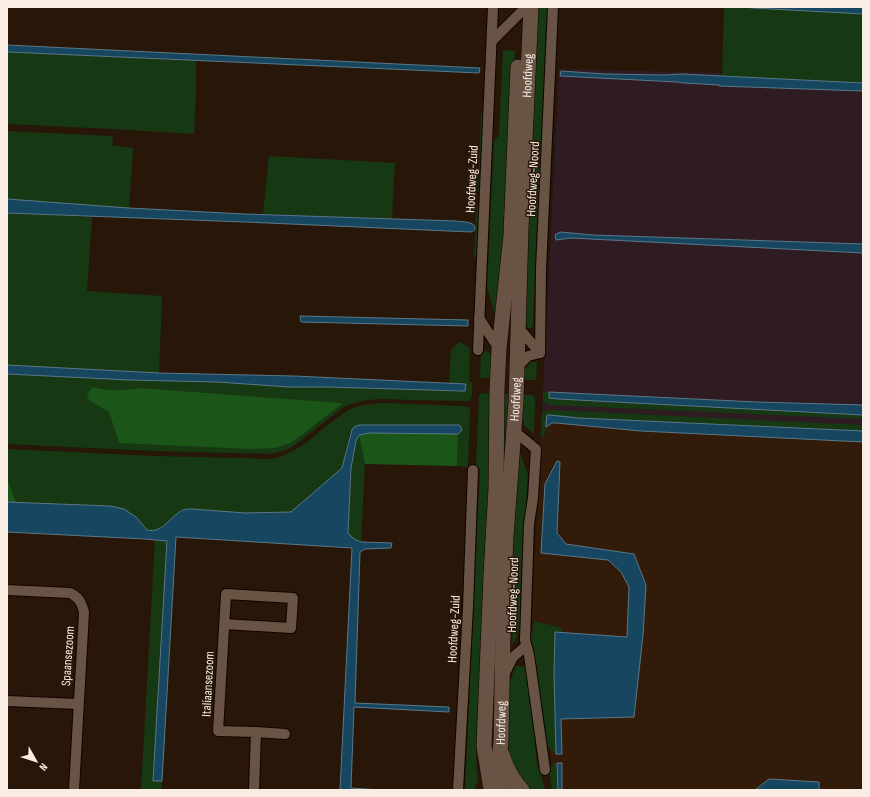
<svg xmlns="http://www.w3.org/2000/svg" width="870" height="797" viewBox="0 0 870 797" font-family="'Sofia Sans Condensed',sans-serif">
<rect width="100%" height="100%" fill="#281708"/>
<polygon fill="#321b08" points="542,411 863,437 863,790 556,790 531,638"/>
<polygon fill="#2e1c22" points="559,69 863,76 863,437 542,411"/>
<g fill="#163914" fill-rule="evenodd">
<polygon points="536,7 548,7 540,219 537,223 533,327 530,328 528,328 522,312"/>
<polygon points="724,7 745,7 753,8 863,14 863,83 722,76"/>
<polygon points="503,50 515,51 512,131 497,321 487,286 494,141 499,135"/>
<polygon points="7,52 196,61 196,92 194,134 113,129 7,124"/>
<polygon points="481,113 484,113 481,191 478,191"/>
<polygon points="7,131 113,136 112,145 133,148 129,208 7,199"/>
<polygon points="269,156 395,163 392,219 263,214"/>
<polygon points="477,204 480,204 478,257 474,257"/>
<polygon points="7,213 92,217 87,291 162,296 159,373 7,365"/>
<path d="M460 342 470 348 469 382H472V396L469 401H466C448 401 430 400 413 400 388 399 365 396 342 408L295 445 286 450 271 454 154 451 7 444V374L129 380 217 382 289 387H329L465 391 466 384 449 383 451 349ZM93 387C109 391 124 391 140 388L343 403 119 443 109 412Z"/>
<polygon points="484,350 488,352 491,355 493,378 480,378 481,353 484,352"/>
<polygon points="531,362 537,362 536,380 521,380 523,371"/>
<polygon points="543,392 549,392 549,398 558,399 863,415 863,419 550,405 546,403 543,401"/>
<polygon points="481,393 493,394 491,535 484,579 476,759 478,784 475,784 476,790 465,790 480,469 476,469 479,396"/>
<polygon points="501,394 512,394 503,527"/>
<polygon points="521,395 533,395 535,398 534,434 524,425 521,405"/>
<path d="M381 403 464 406 467 407 470 409 468 467 457 466 458 434 462 430 354 427 352 430 349 437 342 468 291 512 245 513 193 509 177 514 159 529 155 531 147 530 136 517 124 509 110 506 16 502 9 483H7V449L155 456 273 459C296 453 312 438 330 423 337 418 345 412 353 408 362 405 371 404 381 403Z"/>
<path d="M552 410 863 425V431L579 418 549 415H547C546 423 546 429 544 437H541L542 414 546 411Z"/>
<polygon points="359,435 365,464 361,542 354,539 348,533 351,468 356,441"/>
<polygon points="517,452 520,453 528,475 526,506 524,523 520,625 516,638 512,645 514,601 512,555"/>
<polygon points="155,540 167,540 153,780 162,781 162,790 141,790"/>
<polygon points="534,621 562,628 562,633 556,633 554,674 556,754 547,747 535,657 529,631 533,632"/>
<path d="M515 666H526L532 707 537 765C542 769 542 783 545 790H528L509 755 508 731 510 683Z"/>
<polygon points="556,763 558,790 552,790 549,767"/>
</g>
<g fill="#1b5618">
<path d="M93 387C110 391 123 391 140 388L343 403 291 443 275 448 250 449 119 443 109 412 89 400 87 394Z"/>
<polygon points="370,433 458,434 457,466 365,464 359,435"/>
<polygon points="7,483 9,483 16,502 7,502"/>
</g>
<g fill="#174660" stroke="#5b7888">
<polygon points="745,7 863,7 863,14 753,8"/>
<polygon points="7,45 480,68 479,73 7,52"/>
<polygon points="561,71 605,74 665,75 682,74 863,83 863,91 719,86 719,85 684,83 677,82 560,76"/>
<path d="M7 199 129 208 244 214 456 221C461 222 475 221 475 228 475 231 473 231 471 232L245 222 7 213Z"/>
<polygon points="560,232 593,235 863,244 863,253 571,238 556,240 555,235"/>
<polygon points="300,316 468,320 468,326 301,322"/>
<polygon points="7,365 159,373 294,376 466,384 465,391 461,391 329,387 289,387 217,382 129,380 7,374"/>
<polygon points="549,392 757,402 863,405 863,415 558,399 549,398"/>
<polygon points="547,415 549,415 579,418 863,431 863,442 641,431 556,423 552,423 546,427 546,423"/>
<path d="M359 425H459L461 427 462 430 458 434 370 433 359 435 356 441 351 468 348 533 354 539 361 542 392 543 391 548 365 549 360 552 355 703 449 707V712L354 707 351 788 379 790H340L352 548 176 537 162 781H153L167 541 145 539 7 532V502L110 506 124 509 136 517 147 530C163 534 170 516 183 510 186 509 189 509 193 509L245 513 291 512 342 468 352 430 354 427Z"/>
<polygon points="557,461 560,462 557,533 566,544 634,554 646,585 643,635 634,717 561,719 562,754 556,754 554,674 555,632 627,637 629,587 621,572 608,560 541,553 545,484"/>
<polygon points="557,763 562,763 562,790 558,790"/>
<polygon points="769,779 819,782 819,790 755,790"/>
</g>
<g fill="none" stroke-linecap="round" stroke-linejoin="round">
<defs>
<g id="street">
<polyline points="492,41 521,12"/>
<polyline points="479,318 499,349"/>
<polyline points="518,327 540,353"/>
<polyline points="478,350 493,7"/>
<polyline points="540,353 541,269 553,7"/>
<polyline points="517,367 528,356 540,353"/>
<polyline points="514,431 536,449 533,498 529,524 525,640 529,655 545,770"/>
<path d="M7 590 70 593C80 598 81 602 84 612L74 790"/>
<polyline points="224,624 291,628 293,598 226,594 218,731 256,732 254,790"/>
<polyline points="504,675 513,657 526,646"/>
<polyline points="7,701 78,704"/>
<polyline points="256,732 285,734"/>
<polyline points="458,790 468,607 473,470"/>
</g>
<g id="secondary">
<path d="M502 754C506 767 513 780 522 790"/>
<polyline points="491,790 484,746 491,575 496,488 497,390 499,349 511,235 518,67"/>
<path id="s1" d="M504 790C500 780 498 771 499 761 499 754 501 747 501 740L504 585 506 537 516 402 521 229 531 7"/>
</g>
</defs>
<use href="#street" stroke="#100300" stroke-width="12"/>
<use href="#secondary" stroke="#100300" stroke-width="16"/>
<use href="#street" stroke="#685344" stroke-width="10"/>
<use href="#secondary" stroke="#685344" stroke-width="15"/>
</g>
<g text-anchor="middle" dominant-baseline="central" stroke-width="3" stroke-linejoin="round" paint-order="stroke">
<g font-size="13" fill="#faede4" stroke="#281708">
<text stroke="none"><textPath href="#s1" startOffset="716">Hoofdweg</textPath></text>
<text transform="translate(472 179) rotate(-87)">Hoofdweg-Zuid</text>
<text transform="translate(533 179) rotate(-87)">Hoofdweg-Noord</text>
<text stroke="none"><textPath href="#s1" startOffset="392">Hoofdweg</textPath></text>
<text transform="translate(513 595) rotate(-88)">Hoofdweg-Noord</text>
<text transform="translate(454 629) rotate(-87)">Hoofdweg-Zuid</text>
<text transform="translate(68 656) rotate(-86)">Spaansezoom</text>
<text transform="translate(208 684) rotate(-87)">Italiaansezoom</text>
<text stroke="none"><textPath href="#s1" startOffset="68">Hoofdweg</textPath></text>
</g>
</g>
<rect width="870" height="797" fill="none" stroke="#faede4" stroke-width="16"/>
<g transform="translate(36 761) rotate(129)" stroke="#281708" stroke-width="3" paint-order="stroke">
<path d="M0-3L7 15L0 10L-7 15Z" fill="#faede4"/>
<text y="-6" font-size="11" font-weight="bold" text-anchor="middle" fill="#faede4">N</text>
</g>
</svg>
